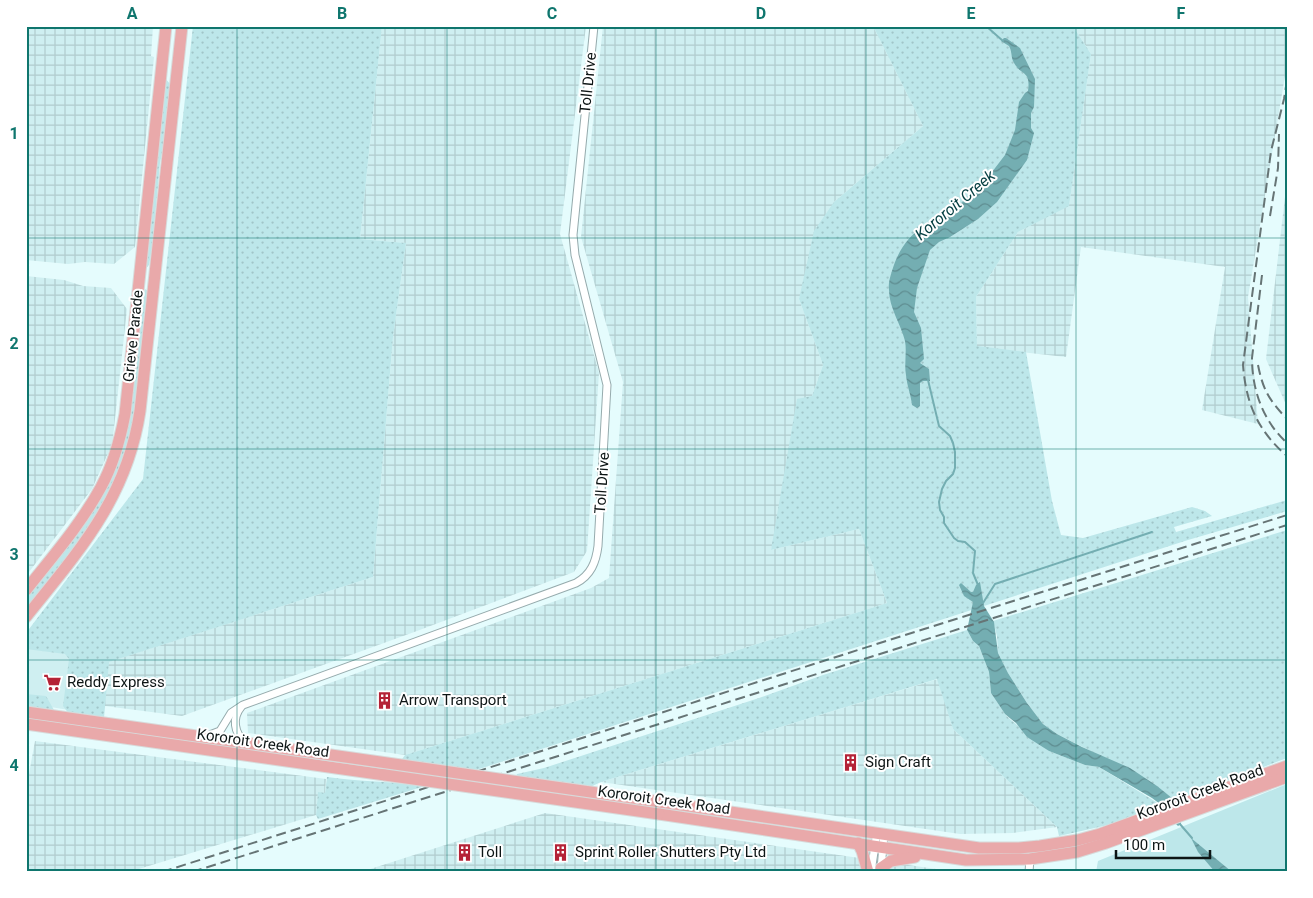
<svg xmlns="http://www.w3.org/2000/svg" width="1313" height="898" viewBox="0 0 1313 898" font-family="Roboto,sans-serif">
<defs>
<pattern id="industrial-grid" width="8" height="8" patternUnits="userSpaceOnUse" patternTransform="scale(1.25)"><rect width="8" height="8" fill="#cfeff1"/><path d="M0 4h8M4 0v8" fill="none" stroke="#b1ccce"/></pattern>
<pattern id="grass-dots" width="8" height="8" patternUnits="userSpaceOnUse" patternTransform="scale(1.25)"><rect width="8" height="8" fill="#bde7ea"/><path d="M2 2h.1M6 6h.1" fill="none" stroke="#a1c5c8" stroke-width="1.8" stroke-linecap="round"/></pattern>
<pattern id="water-waves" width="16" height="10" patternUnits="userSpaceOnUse" patternTransform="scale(1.25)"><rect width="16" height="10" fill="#74aeb2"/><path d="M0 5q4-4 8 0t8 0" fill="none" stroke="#5e8c90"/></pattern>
</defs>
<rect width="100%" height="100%" fill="#e5fcfd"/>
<polygon fill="#cfeff1" points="26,646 67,652 72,658 69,710 26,703"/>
<g fill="url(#industrial-grid)">
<polygon points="26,26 153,26 151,56 154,57 135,247 114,264 85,262 68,264 26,260"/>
<polygon points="382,26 586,26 560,234 599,373 587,551 574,572 417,631 182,716 105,706 108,662 373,577 393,337 406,243 360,239"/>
<polygon points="603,26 873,26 923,126 834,202 799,299 823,365 812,396 771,550 859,529 887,603 405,755 248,733 247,713 591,588 609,578 623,382 581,237"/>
<polygon points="1073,26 1287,27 1287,64 1248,297 1258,424 1202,410 1225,267 1081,247 1066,357 977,347 976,297 1018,232 1069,205 1091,54"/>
<polygon points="1287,180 1287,407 1266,359"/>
<polygon points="26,276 64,280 83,286 111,288 127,309 113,437 110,449 92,489 26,576"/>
<polygon points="938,679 953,729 1057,827 1013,833 960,834 601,782"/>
<polygon points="35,741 326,779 325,793 318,793 316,815 129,872 26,872 26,790"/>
<polygon points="545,813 957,872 361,872"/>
</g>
<g fill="url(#grass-dots)">
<polygon points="193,26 382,26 360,239 406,243 393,337 373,577 109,662 104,718 69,714 63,706 69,659 65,654 26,649 26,633 143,479"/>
<polygon points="873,26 1073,26 1091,54 1069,206 1018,232 976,297 977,346 1026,352 1052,501 1061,535 1083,538 1192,507 1205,511 1212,516 1174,527 1176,532 1287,500 1287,511 1188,540 473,771 400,762 405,755 887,603 859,529 771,550 797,399 812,396 823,365 799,299 814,231 834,202 923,126"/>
<polygon points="165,78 170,84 166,135 160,163 152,249 149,265 146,268"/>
<polygon points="145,289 148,291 136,418 124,464 94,522 26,612 26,596 102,495 137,358"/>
<polygon points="1287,530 1287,758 1175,800 1144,778 1057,734 1043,724 1027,703 1008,673 998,653 997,636 993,621"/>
<polygon points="967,630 973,641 979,646 989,672 991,693 1005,714 1011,720 1049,751 1085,765 1099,767 1161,805 1108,825 1059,836 1057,827 953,729 937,679 601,782 588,788 515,778 517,774 544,768 759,698 823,675"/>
<polygon points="26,694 46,696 54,710 26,706"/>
<path d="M327 777C359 782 392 781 425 786L318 819 316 815 318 792 325 793Z"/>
</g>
<polygon fill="#bde7ea" points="1287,784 1287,872 1096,872 1098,861"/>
<g fill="url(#water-waves)">
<path d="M1004 38H1006L1020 48 1035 79 1034 107 1031 113V128L1034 133 1027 160 997 202 978 219 950 237 939 242 930 250 917 288 914 312 921 328 924 359 920 363 929 369 930 381H923L920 383V406L917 408 912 405C911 395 907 386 906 375 904 364 907 352 905 341 901 324 889 308 889 290 888 284 890 277 892 271 902 236 926 221 958 207L961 204 964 200 976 193 1005 155 1015 130 1019 102 1025 93 1028 91C1031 69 1021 77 1013 61 1011 56 1012 51 1009 46L1001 41Z"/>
<polygon points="980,582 984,606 994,622 998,653 1008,673 1027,703 1043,724 1057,734 1082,747 1130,768 1157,786 1177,802 1181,824 1178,826 1176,824 1160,804 1152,798 1099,767 1085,765 1049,751 1027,737 1016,723 1005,714 991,693 989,672 979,646 973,641 967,630 973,602 964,596 959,585 961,583 971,592 973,592 976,585"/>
<polygon points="1191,838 1232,872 1215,872 1198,852"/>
</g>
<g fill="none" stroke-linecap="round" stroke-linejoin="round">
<g stroke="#74aeb2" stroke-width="2">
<polyline points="986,26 1003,41"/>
<polyline points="928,380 939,426 950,436 953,443 955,452 955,468 953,474 946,481 942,489 939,502 940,510 944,517 944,523 954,538 958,541 965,542 975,551 973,573 978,585"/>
<polyline points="983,603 995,584 1152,532"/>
<polyline points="1179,823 1192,838"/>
</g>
<defs>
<g id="minor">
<path d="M241 707C232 718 234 733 245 742"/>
<path d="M207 736 220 731 231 713 243 705 576 583C591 575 596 562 598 546L607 385 575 255 573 235 594 26"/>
<polyline points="881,869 884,834"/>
<polyline points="871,872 877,832"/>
<polyline points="1029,872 1030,859"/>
</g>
<g id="primary">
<path d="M26 590C52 557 81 524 101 487 113 465 120 440 125 414L166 26"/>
<path d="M26 617C79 551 127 498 140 411L182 26"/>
<polyline points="26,712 310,752"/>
<polyline points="26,724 385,775"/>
<polyline points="661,802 979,848 1019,848 1040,846 1078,840 1100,834 1287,766"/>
<polyline points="659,814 966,860 1030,859 1077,852 1106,843 1287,777"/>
<polyline points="858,843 862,851 868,872"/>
<polyline points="881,868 891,861 915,857"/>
</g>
</defs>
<use href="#minor" stroke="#96abad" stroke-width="9"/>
<use href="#primary" stroke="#d8dada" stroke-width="13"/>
<use href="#minor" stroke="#fff" stroke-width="7"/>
<use href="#primary" stroke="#e9a9aa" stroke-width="11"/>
<g stroke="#667475" stroke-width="2" stroke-dasharray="10 5" stroke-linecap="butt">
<path d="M1287 80 1284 99 1271 151 1243 365C1246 403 1257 430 1287 456"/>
<polyline points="1270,216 1278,168 1279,134"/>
<path d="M1262 275 1252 358C1252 390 1263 421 1287 443"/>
<path d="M1258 365C1263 390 1269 400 1287 419"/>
<polyline points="162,872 883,642 1287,515"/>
<polyline points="192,872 1287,525"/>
</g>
<defs>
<g id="primary-bridge">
<polyline points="310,752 661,802"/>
<polyline points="385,775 659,814"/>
</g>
</defs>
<use href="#primary-bridge" stroke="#d8dada" stroke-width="13" stroke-linecap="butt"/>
<use href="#primary-bridge" stroke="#e9a9aa" stroke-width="11"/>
</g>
<path fill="none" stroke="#0f766e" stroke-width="1" stroke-opacity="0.55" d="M237 26V872M447 26V872M656 26V872M866 26V872M1076 26V872M26 238H1287M26 449H1287M26 660H1287"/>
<defs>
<symbol id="supermarket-bare" viewBox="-9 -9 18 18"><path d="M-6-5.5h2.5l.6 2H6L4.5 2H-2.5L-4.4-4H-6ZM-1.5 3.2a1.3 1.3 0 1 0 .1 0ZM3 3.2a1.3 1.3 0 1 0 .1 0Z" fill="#b42236" stroke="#fff" stroke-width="2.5" paint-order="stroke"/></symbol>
<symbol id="building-bare" viewBox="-9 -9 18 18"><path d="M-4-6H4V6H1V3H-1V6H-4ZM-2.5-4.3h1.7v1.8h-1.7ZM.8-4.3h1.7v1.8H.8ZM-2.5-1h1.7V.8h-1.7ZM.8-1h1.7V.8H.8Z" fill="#b42236" stroke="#fff" stroke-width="2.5" paint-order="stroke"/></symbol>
</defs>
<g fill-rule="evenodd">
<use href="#supermarket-bare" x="40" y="670" width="25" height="25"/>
<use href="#building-bare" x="372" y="688" width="25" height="25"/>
<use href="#building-bare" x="838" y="750" width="25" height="25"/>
<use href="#building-bare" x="452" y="840" width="25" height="25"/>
<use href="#building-bare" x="548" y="840" width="25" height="25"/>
</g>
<g text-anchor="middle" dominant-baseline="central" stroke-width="4" stroke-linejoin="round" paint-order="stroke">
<g font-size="15" fill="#0d1515" stroke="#fff">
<text transform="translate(588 83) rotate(-84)">Toll Drive</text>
<text transform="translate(133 336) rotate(-84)">Grieve Parade</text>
<text transform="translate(602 483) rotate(-86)">Toll Drive</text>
<text transform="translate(263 743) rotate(8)">Kororoit Creek Road</text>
<text transform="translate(1200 792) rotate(-20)">Kororoit Creek Road</text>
<text transform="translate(664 800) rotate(8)">Kororoit Creek Road</text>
</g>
<g font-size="15" fill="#0d1515" stroke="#fff" text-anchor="start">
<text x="67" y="682">Reddy Express</text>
<text x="399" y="700">Arrow Transport</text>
<text x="865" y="762">Sign Craft</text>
<text x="478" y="852">Toll</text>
<text x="575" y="852">Sprint Roller Shutters Pty Ltd</text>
</g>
<g font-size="16" font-style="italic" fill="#084144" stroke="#fff">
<text transform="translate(955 205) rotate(-40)">Kororoit Creek</text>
</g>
</g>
<rect width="1313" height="898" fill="none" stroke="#ffffff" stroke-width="55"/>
<path d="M1116 850v8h94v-8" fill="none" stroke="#0d1515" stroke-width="2.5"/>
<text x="1123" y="850" font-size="15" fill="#0d1515" stroke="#ffffff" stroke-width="4" paint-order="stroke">100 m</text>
<rect x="28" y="28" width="1258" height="842" fill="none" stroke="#0f766e" stroke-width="2"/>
<g font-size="16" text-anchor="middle" font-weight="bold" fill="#0f766e">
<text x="132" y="19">A</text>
<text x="342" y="19">B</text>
<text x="552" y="19">C</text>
<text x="761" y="19">D</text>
<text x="971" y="19">E</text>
<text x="1181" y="19">F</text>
<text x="14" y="139">1</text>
<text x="14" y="349">2</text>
<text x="14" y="560">3</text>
<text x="14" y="771">4</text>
</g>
</svg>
